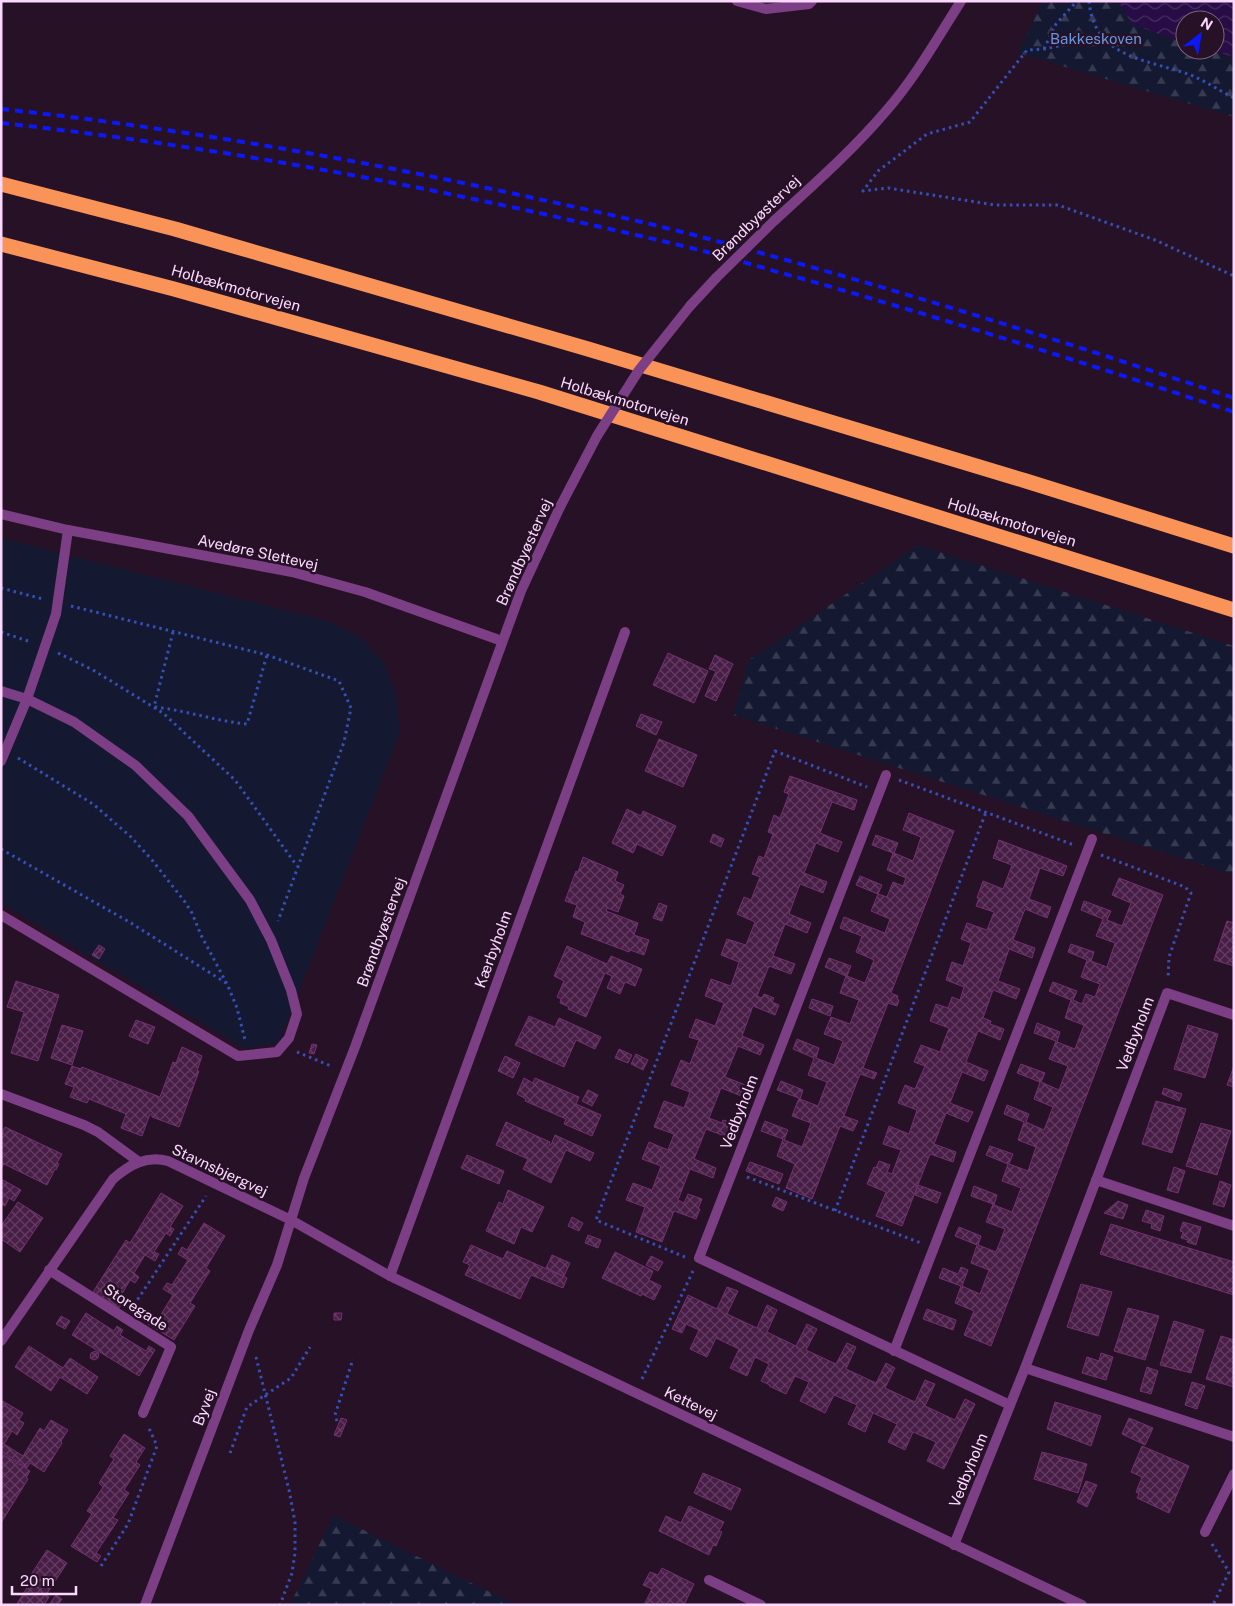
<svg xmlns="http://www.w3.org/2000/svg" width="1235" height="1606" viewBox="0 0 1235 1606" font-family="'Public Sans',sans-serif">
<defs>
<pattern id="forest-firs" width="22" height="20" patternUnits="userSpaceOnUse" patternTransform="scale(1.25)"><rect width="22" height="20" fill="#141931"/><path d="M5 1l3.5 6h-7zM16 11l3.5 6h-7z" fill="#373a50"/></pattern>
<pattern id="water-waves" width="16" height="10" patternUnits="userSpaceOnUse" patternTransform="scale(1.25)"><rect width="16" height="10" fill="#270c45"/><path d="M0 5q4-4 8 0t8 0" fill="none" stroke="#472f61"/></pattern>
<pattern id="building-cross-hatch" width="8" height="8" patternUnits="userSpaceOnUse" patternTransform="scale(1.25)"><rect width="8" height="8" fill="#481d46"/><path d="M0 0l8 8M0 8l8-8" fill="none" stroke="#633d62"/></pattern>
</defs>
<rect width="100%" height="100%" fill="#271127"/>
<g fill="url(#forest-firs)">
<polygon points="1043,1 1118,1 1132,24 1185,43 1185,50 1210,50 1234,57 1234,117 1018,53"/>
<polygon points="918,545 1234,646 1234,875 733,715 749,660"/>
<polygon points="333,1515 516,1605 290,1605"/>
</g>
<polygon fill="#141931" points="1,538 328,621 362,638 384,663 396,694 400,732 279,1042 245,1049 1,903"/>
<polygon fill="url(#water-waves)" points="1118,1 1234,1 1234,57 1210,50 1215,50 1215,20 1185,20 1185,43 1132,24"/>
<g fill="url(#building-cross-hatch)" stroke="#733070">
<polygon points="668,653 708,671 694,703 653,685"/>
<polygon points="715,655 733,664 716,701 705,696 716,671 709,669"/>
<polygon points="641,714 662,722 656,735 636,726"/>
<polygon points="659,739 697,755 683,787 645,771"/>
<polygon points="790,776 857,800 854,810 832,802 820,833 842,842 838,852 816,843 804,873 827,882 823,893 800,884 789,914 811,923 807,933 785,924 773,956 795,964 791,974 769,966 757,996 762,998 764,994 774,998 772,1002 779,1005 775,1015 753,1006 742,1036 764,1045 760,1055 738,1046 725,1077 748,1086 744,1097 721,1088 709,1118 722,1123 723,1120 729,1122 728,1125 731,1127 727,1137 706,1129 694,1159 716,1168 713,1178 690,1169 678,1200 684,1203 688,1194 702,1199 698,1209 700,1209 696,1219 674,1211 662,1242 636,1232 645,1207 626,1200 633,1183 652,1190 661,1166 642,1159 649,1142 668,1150 674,1134 654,1127 664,1101 684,1108 690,1092 671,1085 681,1060 690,1064 699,1040 689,1037 696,1019 715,1026 724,1003 705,996 711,979 731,986 739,962 721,955 727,939 746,945 755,922 737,914 744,897 751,900 760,877 752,874 759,856 764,858 773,834 768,832 774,815 780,818 789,794 784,792"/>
<polygon points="627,809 641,816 643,811 676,826 662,856 637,844 633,853 612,843"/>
<polygon points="909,813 954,831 891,993 898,996 897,999 899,1000 897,1006 888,1003 863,1068 877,1073 874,1079 860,1074 844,1116 858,1121 853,1131 840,1126 812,1199 786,1188 795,1164 777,1156 783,1139 761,1131 765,1121 788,1130 784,1140 802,1147 811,1123 792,1116 799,1098 777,1090 781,1081 803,1090 800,1099 818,1106 827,1082 808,1075 814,1058 793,1049 797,1039 819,1048 816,1058 834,1065 843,1041 824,1034 831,1017 850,1024 859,1000 840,993 846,976 825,967 829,958 851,966 847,976 865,983 874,960 856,952 862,936 840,928 844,917 885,933 890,919 871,911 878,894 887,897 893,882 903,886 906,878 887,870 893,853 872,845 876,835 898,843 894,853 913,861 921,837 903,830"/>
<polygon points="713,834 724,839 721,847 710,842"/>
<polygon points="999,840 1067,866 1063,876 1040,868 1029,899 1051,907 1047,918 1025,909 1013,940 1035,948 1032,958 1009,949 998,981 1020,989 1016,999 993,990 983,1018 991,1021 990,1024 1004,1029 1000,1040 978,1031 966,1062 988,1071 984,1081 962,1072 950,1103 973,1112 968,1122 946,1113 934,1144 956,1152 953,1162 930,1154 902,1226 876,1216 886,1192 867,1184 874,1167 876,1168 879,1161 890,1165 887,1172 892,1174 901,1150 883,1144 889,1126 909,1134 917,1110 898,1103 905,1085 915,1089 925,1066 914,1062 921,1045 940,1052 949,1028 930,1021 936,1004 948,1008 952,997 960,1000 964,987 946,980 952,962 963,966 971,943 961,939 967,923 987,930 994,912 976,906 979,898 977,898 983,881 1003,889 1012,865 993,858"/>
<polygon points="583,857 618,872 615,881 624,885 620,894 624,896 618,912 607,908 606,911 638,923 634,935 649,940 644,955 630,950 629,952 581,934 585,922 573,917 577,905 565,901 576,871 578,872"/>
<polygon points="860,876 882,885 878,894 856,885"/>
<polygon points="1119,878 1163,895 991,1346 964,1335 974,1311 955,1303 961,1286 939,1278 943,1268 958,1274 961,1267 968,1270 962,1286 980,1294 989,1270 971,1263 977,1245 955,1236 959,1227 981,1236 978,1245 996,1252 1005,1229 986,1222 993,1204 971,1196 974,1186 997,1195 994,1205 1012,1212 1021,1188 1002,1181 1008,1164 986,1155 990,1146 1013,1154 1009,1164 1028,1171 1036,1147 1018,1140 1024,1122 1004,1114 1007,1105 1029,1114 1026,1122 1044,1130 1053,1107 1034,1099 1040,1082 1017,1073 1021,1064 1045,1073 1041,1082 1059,1090 1068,1066 1049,1059 1056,1041 1034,1033 1037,1023 1060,1032 1057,1042 1075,1049 1084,1025 1065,1018 1071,1000 1049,991 1053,982 1077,991 1073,1000 1082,1004 1086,994 1095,997 1100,984 1081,977 1087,960 1068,952 1071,944 1094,952 1091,961 1107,967 1115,943 1096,936 1103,919 1081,910 1084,901 1111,911 1107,920 1122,926 1131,903 1112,895"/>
<polygon points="659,903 667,906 662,921 653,918"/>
<polygon points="1227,921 1234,923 1234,966 1214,960"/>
<polygon points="99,945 105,949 99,959 92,955"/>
<polygon points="567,946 607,964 611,956 642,969 635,986 625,982 620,994 607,988 612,976 605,973 586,1017 568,1009 569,1007 560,1003 561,999 557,997 564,981 554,976"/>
<polygon points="16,981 59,995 38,1061 11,1053 24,1012 7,1007"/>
<polygon points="812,999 833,1006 830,1016 809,1008"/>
<polygon points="529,1016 555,1027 559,1018 601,1037 595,1049 576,1040 564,1067 515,1045"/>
<polygon points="136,1020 155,1027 148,1044 129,1036"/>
<polygon points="62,1025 83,1031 72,1065 51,1058"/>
<polygon points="1188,1025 1218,1034 1205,1078 1174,1069"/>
<polygon points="312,1044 317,1045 314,1054 309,1053"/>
<polygon points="182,1047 202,1056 197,1071 199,1071 179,1127 152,1117 152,1115 150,1114 142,1136 121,1128 126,1114 89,1099 87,1103 70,1097 74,1087 65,1084 72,1066 81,1069 82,1067 160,1097 173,1062 176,1063"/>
<polygon points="619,1049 632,1055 628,1063 615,1058"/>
<polygon points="636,1054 648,1060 643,1070 631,1064"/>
<polygon points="505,1056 520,1063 513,1078 498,1071"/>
<polygon points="1234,1066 1234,1087 1227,1085"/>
<polygon points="524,1078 533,1083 535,1078 579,1097 576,1104 601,1115 592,1136 564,1124 566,1119 525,1101 526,1099 517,1094"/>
<polygon points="1164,1088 1182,1094 1179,1101 1162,1094"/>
<polygon points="588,1090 598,1095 592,1106 582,1101"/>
<polygon points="1156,1101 1186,1109 1172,1153 1142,1144"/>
<polygon points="506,1122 550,1142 549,1145 551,1145 555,1135 594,1153 590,1161 566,1150 551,1183 523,1169 528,1159 496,1145"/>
<polygon points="1201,1123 1231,1131 1217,1175 1186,1166"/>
<polygon points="5,1127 62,1154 57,1163 59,1164 56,1170 55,1169 47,1185 4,1164 1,1169 1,1135"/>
<polygon points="467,1155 504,1171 499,1184 461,1168"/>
<polygon points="750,1162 783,1174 779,1184 746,1171"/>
<polygon points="1174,1167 1185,1171 1178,1193 1167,1190"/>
<polygon points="3,1180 21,1190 14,1201 9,1198 5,1206 1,1204 1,1182"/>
<polygon points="1220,1181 1231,1185 1224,1207 1213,1204"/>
<polygon points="918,1185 941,1193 937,1203 915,1195"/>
<polygon points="508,1190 544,1207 532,1232 521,1227 514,1244 486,1231 499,1202 503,1204"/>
<polygon points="161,1193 183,1206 170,1227 174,1229 170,1236 166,1233 154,1252 159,1254 155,1261 145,1255 134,1273 139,1277 135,1283 130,1280 119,1299 123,1301 119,1308 93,1292 126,1240 130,1243"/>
<polygon points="776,1197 787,1202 783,1211 772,1206"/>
<polygon points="1118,1201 1128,1205 1123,1219 1104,1213"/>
<polygon points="18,1202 43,1218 20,1252 1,1239 1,1226"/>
<polygon points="1146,1210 1164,1216 1160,1231 1151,1228 1152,1224 1142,1221"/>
<polygon points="572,1217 583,1223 579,1231 568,1226"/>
<polygon points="1183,1222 1201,1227 1196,1245 1187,1242 1188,1240 1181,1238 1183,1232 1180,1231"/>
<polygon points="204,1223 225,1236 206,1268 210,1271 190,1303 195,1306 174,1340 148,1324 152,1318 157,1321 173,1295 163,1289 167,1283 172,1285 188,1260 178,1254 182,1247 187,1250"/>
<polygon points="1111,1224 1234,1262 1234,1295 1100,1254"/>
<polygon points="588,1235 601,1240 598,1248 585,1243"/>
<polygon points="471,1245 503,1259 507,1251 567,1278 563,1288 531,1275 520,1299 465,1275 470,1265 463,1262"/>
<polygon points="615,1252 653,1271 649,1280 661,1286 654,1300 642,1294 641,1296 602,1278"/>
<polygon points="552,1255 570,1263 564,1276 546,1268"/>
<polygon points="651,1256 663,1262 658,1271 646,1265"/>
<polygon points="1081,1284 1112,1292 1098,1336 1067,1327"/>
<polygon points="727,1287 738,1291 727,1314 757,1328 767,1305 777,1310 767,1332 796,1346 807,1324 817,1329 806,1350 836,1364 847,1343 856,1347 846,1369 876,1383 886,1363 895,1368 885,1388 915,1402 925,1380 935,1384 925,1406 955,1420 965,1399 975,1404 944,1469 927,1461 936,1442 913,1432 905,1450 888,1442 897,1424 873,1413 865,1432 848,1424 857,1405 834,1395 825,1413 800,1401 809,1382 795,1376 786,1394 769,1386 770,1385 761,1381 769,1364 755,1357 747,1376 730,1368 739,1349 716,1338 707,1357 690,1349 699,1330 686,1324 682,1333 672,1329 688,1295 717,1309"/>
<polygon points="1128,1308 1159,1316 1145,1360 1114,1351"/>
<polygon points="927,1309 956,1320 953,1330 923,1319"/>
<polygon points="86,1313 114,1331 117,1326 123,1330 120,1335 146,1351 149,1346 155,1350 139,1376 72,1335"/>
<polygon points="334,1313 342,1313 341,1320 334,1320"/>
<polygon points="61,1316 70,1321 65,1329 56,1324"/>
<polygon points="1174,1321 1204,1330 1191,1373 1160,1365"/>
<polygon points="1221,1336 1234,1340 1234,1387 1206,1379"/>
<polygon points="29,1346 63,1368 70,1358 98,1377 87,1394 60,1377 51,1391 15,1367"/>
<polygon points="95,1351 99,1353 98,1358 94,1360 90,1358 91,1353"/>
<polygon points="1101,1353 1113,1357 1106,1380 1082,1373 1087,1357 1099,1361"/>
<polygon points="1147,1367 1158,1371 1151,1394 1140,1391"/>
<polygon points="1192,1382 1205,1386 1197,1409 1185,1405"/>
<polygon points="1,1400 23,1413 19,1420 24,1423 17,1435 12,1431 4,1444 23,1456 40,1428 44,1431 51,1420 68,1430 61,1441 62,1443 44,1472 30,1463 27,1468 1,1451"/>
<polygon points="1055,1402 1101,1416 1091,1446 1047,1429"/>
<polygon points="341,1418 347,1420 340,1437 334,1435"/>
<polygon points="1129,1418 1153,1428 1145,1445 1122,1434"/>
<polygon points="124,1434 145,1448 136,1462 140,1465 124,1490 129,1493 113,1518 118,1520 96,1553 101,1556 97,1562 71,1546 92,1514 87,1511 103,1487 99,1483 114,1459 110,1456"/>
<polygon points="1142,1446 1189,1466 1169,1513 1137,1498 1139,1494 1136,1492 1142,1477 1131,1472"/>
<polygon points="1042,1452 1087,1464 1078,1493 1034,1479"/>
<polygon points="1,1453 30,1471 26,1478 28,1479 1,1523"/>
<polygon points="703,1473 741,1489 731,1510 694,1493"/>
<polygon points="1086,1481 1097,1485 1087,1507 1077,1502"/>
<polygon points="689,1506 724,1522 719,1531 722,1532 716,1546 713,1545 709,1555 659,1531 666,1516 681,1523"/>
<polygon points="47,1550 67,1563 46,1595 49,1597 44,1605 16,1605 28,1586 25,1584"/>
<polygon points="662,1568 694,1584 684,1605 644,1605 652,1589 643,1585 650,1572 658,1575"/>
<polygon points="56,1595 62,1599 58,1605 49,1605"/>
</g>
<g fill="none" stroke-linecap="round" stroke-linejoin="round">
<g stroke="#3450b6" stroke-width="3" stroke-dasharray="2.5 4" stroke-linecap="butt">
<path d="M1089 1C1094 60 1150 59 1193 76 1207 82 1220 91 1234 98"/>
<polyline points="1103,37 1044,49 1027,50 970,122 927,134 878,171 863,191 888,188 995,205 1058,205 1155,240 1234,276"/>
<polyline points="1044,49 1056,24 1077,1"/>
<polyline points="1,588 43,599"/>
<polyline points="71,606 267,655 339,681 351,708 344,742 278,921"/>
<polyline points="1,632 31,642"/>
<path d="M173 632 154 707C185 710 215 721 247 724L267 655"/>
<polyline points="58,653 93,670 163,713 235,780 297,866"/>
<polyline points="18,758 93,804 131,837 152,860 185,902 192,913 201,935 228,986 237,1008 245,1040"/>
<polyline points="899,780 1074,845"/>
<polyline points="1,849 131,923 226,983"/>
<polyline points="1101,855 1185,887 1191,893 1169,957 1168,979"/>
<polyline points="297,1052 331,1066"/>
<polyline points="747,1177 921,1243"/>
<polyline points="835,1211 986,812"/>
<polyline points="685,1257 596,1220 775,751 867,787"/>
<polyline points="134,1305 206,1196"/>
<polyline points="256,1357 289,1490 295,1522 295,1553 292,1573 280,1605"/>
<polyline points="642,1379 693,1271"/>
<polyline points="337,1421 335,1415 353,1359"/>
<polyline points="230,1453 247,1407 291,1378 310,1347"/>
<polyline points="1212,1544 1229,1572 1213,1605"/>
<polyline points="101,1566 128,1524 157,1446 148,1426"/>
</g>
<g stroke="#7c3e84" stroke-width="10">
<polyline points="1,691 27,699 74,722 135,765 188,816 250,900 271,940 291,990 297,1014 289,1038 277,1052 238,1056 1,915"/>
<polyline points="709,1580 761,1605"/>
</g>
<g stroke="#7c3e84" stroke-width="10">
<polyline points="737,1 766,9 809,4 812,1"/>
<polyline points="1,514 68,530 292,572 365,592 502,641"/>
<polyline points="1,761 27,699 56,614 68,530"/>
<polyline points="886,775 699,1258 1010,1405"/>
<polyline points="1,1094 84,1125 98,1132 139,1162"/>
<polyline points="1096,1180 1234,1226"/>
<polyline points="49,1270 171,1347 143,1413"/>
<polyline points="390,1276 625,632"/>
<path d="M1 1341 113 1179C129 1165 146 1155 168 1161L291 1220"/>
<polyline points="894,1351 1092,839"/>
<polyline points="1025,1368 1234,1437"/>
<polyline points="1205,1532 1234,1474"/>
<polyline points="954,1545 1025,1368 1167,993 1234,1015"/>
</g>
<g stroke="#7c3e84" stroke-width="10">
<path d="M775 220C813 185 852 151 886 111 915 78 937 39 961 1"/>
<polyline points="690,306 716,278"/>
<polyline points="291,1220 390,1276 1082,1605"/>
<polyline points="145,1605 249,1330 277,1265 304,1178 355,1047 521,591 560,507"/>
</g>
<g stroke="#f99358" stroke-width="15">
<polyline points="1,184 175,229 588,349 1026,481 1234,546"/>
<polyline points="1,244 174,289 539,392 1234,610"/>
</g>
<g stroke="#0c19f6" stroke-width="4" stroke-dasharray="8 6" stroke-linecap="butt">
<path d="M1 109C179 128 355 159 529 197 589 210 650 223 709 239 886 286 1060 340 1234 398"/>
<path d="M1 123C185 143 367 175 548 215 600 227 652 238 703 251 738 260 773 271 807 280 951 321 1092 365 1234 412"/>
</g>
<g stroke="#7c3e84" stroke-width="10">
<polyline points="716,278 775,220"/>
<polyline points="560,507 597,436 639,370 690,306"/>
</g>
</g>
<g text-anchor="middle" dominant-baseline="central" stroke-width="5" stroke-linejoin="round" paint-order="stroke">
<g font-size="15" fill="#6696dc" stroke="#271127">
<text x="1096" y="38">Bakkeskoven</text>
</g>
<g font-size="15" fill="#fcd8fe" stroke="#271127">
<text transform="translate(756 218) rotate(-44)">Brøndbyøstervej</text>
<text transform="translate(236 288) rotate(16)">Holbækmotorvejen</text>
<text transform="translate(625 401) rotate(17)">Holbækmotorvejen</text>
<text transform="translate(1012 522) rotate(17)">Holbækmotorvejen</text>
<text transform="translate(258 552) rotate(12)">Avedøre Slettevej</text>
<text transform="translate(524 552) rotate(-66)">Brøndbyøstervej</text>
<text transform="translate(381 932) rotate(-70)">Brøndbyøstervej</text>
<text transform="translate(493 949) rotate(-70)">Kærbyholm</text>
<text transform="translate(1135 1034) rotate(-69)">Vedbyholm</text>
<text transform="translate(739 1112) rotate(-69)">Vedbyholm</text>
<text transform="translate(220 1170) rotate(25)">Stavnsbjergvej</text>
<text transform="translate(136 1307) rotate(33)">Storegade</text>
<text transform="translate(691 1403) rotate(26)">Kettevej</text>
<text transform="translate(204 1407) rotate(-69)">Byvej</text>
<text transform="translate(968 1470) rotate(-68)">Vedbyholm</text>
</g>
</g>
<rect width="1235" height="1606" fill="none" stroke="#fcd8fe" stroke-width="5"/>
<g transform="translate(1200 35) rotate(31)"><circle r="24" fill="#271127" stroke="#7c617d"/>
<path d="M0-4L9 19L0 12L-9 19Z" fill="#0c19f6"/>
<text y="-8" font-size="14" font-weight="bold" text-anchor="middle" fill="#fcd8fe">N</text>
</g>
<path d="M12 1586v8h64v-8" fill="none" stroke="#fcd8fe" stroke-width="2.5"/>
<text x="20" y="1586" font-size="15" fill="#fcd8fe" stroke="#271127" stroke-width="4" paint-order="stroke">20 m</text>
</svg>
